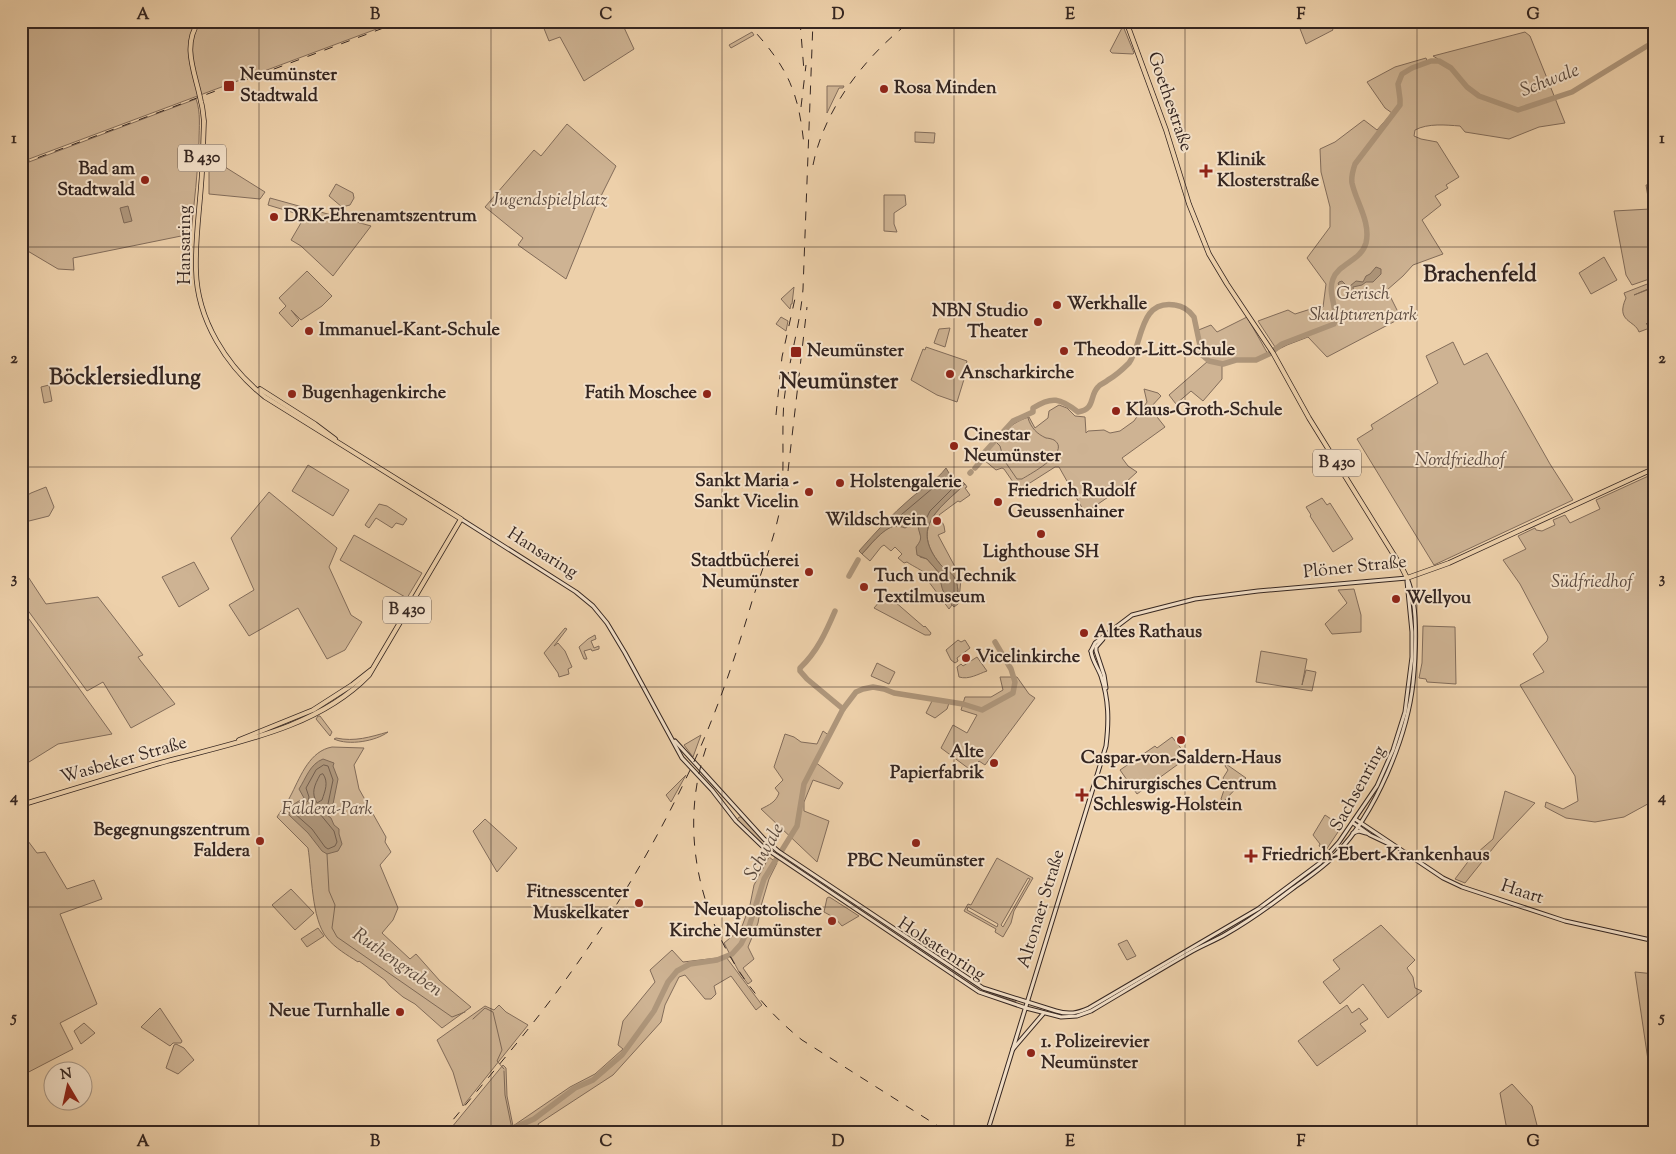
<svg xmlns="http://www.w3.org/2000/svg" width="1676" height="1154" viewBox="0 0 1676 1154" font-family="'Sorts Mill Goudy',serif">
<rect width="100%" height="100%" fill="#edd0aa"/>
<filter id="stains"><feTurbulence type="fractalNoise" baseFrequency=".004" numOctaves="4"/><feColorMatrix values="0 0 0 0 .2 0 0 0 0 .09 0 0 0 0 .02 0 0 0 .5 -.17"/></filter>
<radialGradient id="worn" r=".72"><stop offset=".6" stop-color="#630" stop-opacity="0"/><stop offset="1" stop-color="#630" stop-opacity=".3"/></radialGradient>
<g fill="#ceb393" stroke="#826c5a" fill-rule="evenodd">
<polygon points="21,21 398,21 21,162"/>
<polygon points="541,21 621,21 634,49 584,81 560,37 549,41"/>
<polygon points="1297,21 1329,21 1333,30 1306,44"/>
<polygon points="1123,26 1134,53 1133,54 1112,53 1110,51"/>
<polygon points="752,32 754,35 731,48 729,45"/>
<path d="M1525 32 1530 36 1565 123 1539 127 1509 139 1465 132 1460 126C1446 125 1428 123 1415 130L1414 136 1421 139 1437 142 1459 177 1446 185 1448 188 1435 196 1441 205 1422 220 1443 254 1413 265 1403 276 1387 290 1401 318 1327 357 1308 337 1287 345 1277 350 1258 321 1288 310 1295 314 1314 308 1316 311 1323 307 1326 284 1307 258 1330 227V207L1321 172 1320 149 1335 142 1364 120 1377 130 1392 113 1385 108 1367 82 1395 67 1426 58 1427 61 1438 59 1433 56Z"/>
<polygon points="827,86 844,86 843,88 839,88 827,113"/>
<path d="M196 99C201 112 199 128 199 141 198 172 194 203 191 234L73 258 74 270 58 269 21 247V165Z"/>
<polygon points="567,124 616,166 595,208 566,279 518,245 523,238 485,207 534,150 541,156"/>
<polygon points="915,132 935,133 934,143 915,142"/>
<polygon points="209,157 265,192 260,199 209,194"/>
<polygon points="336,184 353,193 354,198 350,205 342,207 329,196"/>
<polygon points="1655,184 1655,277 1632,285 1626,275 1614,211 1650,209 1646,185"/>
<polygon points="884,195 905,195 906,205 894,213 894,224 897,232 884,231"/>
<polygon points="270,198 371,226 333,276 301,246 291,240 305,216 268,205"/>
<polygon points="1604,257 1617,280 1591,294 1579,273"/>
<polygon points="307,271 332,296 322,306 301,320 291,310 299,320 292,327 279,313 286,306 279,298"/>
<path d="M1655 281V286L1634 295 1655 287V320L1646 324 1655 321V326L1639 332C1635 320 1615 322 1626 298L1624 293Z"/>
<polygon points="794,287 792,304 791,304 790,309 781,299"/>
<polygon points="781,317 788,321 786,331 776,324"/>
<polygon points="1247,317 1269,356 1255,361 1235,361 1222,366 1222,379 1203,401 1191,391 1176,404 1169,395 1208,361 1202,355 1196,331 1211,325 1217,332"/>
<polygon points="950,328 945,347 934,343 939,329"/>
<polygon points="1453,342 1464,365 1487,353 1550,464 1573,500 1434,565 1357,439 1373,429 1371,425 1438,383 1426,356"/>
<polygon points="926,347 967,361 963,375 965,376 957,402 937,395 911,380 923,349 925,350"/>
<polygon points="49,385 52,401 44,403 41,387"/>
<path d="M1144 389 1158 393 1161 396 1150 408 1165 427 1122 458 1128 466 1137 472 1114 493 1085 513 1059 467H1055L1022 488 1013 482 1004 469 1002 468 996 470 984 460C993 441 1008 423 1029 417L1035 428 1048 418 1049 411 1059 405 1067 408 1075 416 1085 417 1086 433 1088 431 1104 430 1110 433 1120 431 1134 421 1147 402Z"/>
<polygon points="308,465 349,490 333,516 292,491"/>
<polygon points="1655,473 1655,800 1624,817 1595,822 1566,818 1545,807 1546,802 1563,809 1578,801 1575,776 1520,685 1544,672 1533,654 1547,641 1548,637 1520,584 1503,560 1526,549 1518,536 1535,528 1536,530 1542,531 1555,525 1553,520 1565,515 1570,523 1600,509 1596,500"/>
<path d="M965 484 967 487 965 488 970 495 960 502 958 501 939 515 944 526 945 532 938 535 961 578 959 601 958 604C957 598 959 590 957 585 955 574 946 572 940 564 910 527 939 509 965 484Z"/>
<polygon points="46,487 54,507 49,516 21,523 21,499 31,493"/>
<polygon points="269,492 337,548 329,567 351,615 362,622 345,650 327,659 298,608 249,636 229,605 254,590 231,538"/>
<polygon points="1322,498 1327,505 1330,503 1353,539 1333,552 1310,516 1311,515 1306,507"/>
<polygon points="379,504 387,506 407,519 403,525 396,523 392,528 376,518 369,528 365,525"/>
<path d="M912 522 918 524 921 538 920 557 927 559 941 575C940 585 945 597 952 605L949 609 926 578 928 576C921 569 914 567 907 562L904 563 898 558 902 554 895 547 891 551 884 545 881 547 870 561 862 554C871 545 881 530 893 526 902 524 903 530 912 522Z"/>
<polygon points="354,535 422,573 407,598 340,560"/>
<polygon points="194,562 209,589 179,607 162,577"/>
<polygon points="21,566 46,604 98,597 143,655 138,657 140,660 175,704 131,728 103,682 87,691 21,601"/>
<polygon points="1354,589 1361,615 1361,632 1332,634 1325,624 1347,603 1338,590"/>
<polygon points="886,594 924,627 925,626 931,633 930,635 925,635 874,608"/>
<polygon points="21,608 112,734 58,744 21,767"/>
<polygon points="1423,626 1455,627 1456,684 1427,682 1426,679 1419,678 1422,663"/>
<polygon points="565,628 567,629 554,646 558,643 565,651 572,667 568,669 569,674 559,677 558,673 544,653"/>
<polygon points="595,635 596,639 591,641 594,648 599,646 599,649 592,651 591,649 584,651 587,659 584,659 579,647 588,639"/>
<polygon points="958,640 961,642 965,640 970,648 957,658 958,661 955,663 951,660 946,650"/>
<polygon points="1261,651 1307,659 1302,685 1306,670 1316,672 1312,691 1256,682"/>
<path d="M977 657 987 671C978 674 969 680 959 677L957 667 961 664 963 666Z"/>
<polygon points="877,663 895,672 889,684 871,676"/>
<polygon points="1000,677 1017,677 1029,694 1035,698 985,765 979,761 972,771 941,748 953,725 967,733 977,715 961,710 965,697 991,697 1003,690"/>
<polygon points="933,699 949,703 947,709 935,718 926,713"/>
<polygon points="318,716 320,716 332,732 330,736 316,719"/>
<path d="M823 731 830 736 815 762 843 783 839 789 813 780 804 802V811L829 821 817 862 761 809C769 805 776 802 779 793L775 788 783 780 774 767 785 734 794 737 801 742 817 744Z"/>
<path d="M388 732C376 741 349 746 334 739L336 738C355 742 370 737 388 732Z"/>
<polygon points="701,735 693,757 684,745"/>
<polygon points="1172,737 1188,757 1137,794 1120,770 1155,746 1157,748"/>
<path d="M332 747 364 748 354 765 359 789 386 837 385 842 391 852 380 865 398 908 393 920 382 933 410 959 416 954 440 981 471 1007 442 1028 415 1004 403 997 390 986 385 980 359 961 358 962C347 955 335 948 327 938 311 919 312 872 308 848L277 817C282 809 288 802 292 793 301 775 310 751 332 747Z"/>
<polygon points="1226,764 1246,778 1223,802 1221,799 1224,790 1222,788 1227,784 1223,778 1228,770 1225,766"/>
<polygon points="686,775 671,802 666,795"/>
<polygon points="1505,791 1535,803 1498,842 1465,883 1455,879 1470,859 1493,839"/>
<polygon points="1325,815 1340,825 1340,829 1326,850 1319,846 1320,844 1313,835"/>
<path d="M739 817H741L773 851 772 852C759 842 747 832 737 820Z"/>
<polygon points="485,819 517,848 497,872 473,831"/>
<polygon points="28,841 37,853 45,852 67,889 94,880 102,899 60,914 97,1004 60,1023 73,1049 21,1076 21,843"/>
<polygon points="769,857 777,863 769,879 761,906 758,923 748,947 754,959 743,968 752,981 748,984 739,972 724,943 741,929 750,905 754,885"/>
<path d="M997 858 1033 878 1014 911 1011 923 1003 937 995 932 996 929 964 911 968 904 971 905ZM1028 878 1030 879 1003 927 1001 925ZM968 907 998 924 997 927 967 910Z"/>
<polygon points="789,859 908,939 908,941 907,942 787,862"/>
<polygon points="291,889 314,913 295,930 272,905"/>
<polygon points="829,897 831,898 859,916 842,926 835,918 824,912 827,898"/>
<polygon points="1381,925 1415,960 1407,968 1413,977 1415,988 1422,991 1388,1018 1363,984 1340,1004 1323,982 1340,969 1333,960"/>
<polygon points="318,928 324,936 307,947 301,939"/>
<polygon points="1127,940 1136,956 1127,960 1118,944"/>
<polygon points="915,945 982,990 1016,1002 978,990 914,947"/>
<polygon points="672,950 683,962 726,957 762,1005 756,1010 731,976 714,986 716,994 711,999 705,999 685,975 679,977 665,1005 661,1022 613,1075 538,1124 542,1133 516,1133 514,1128 512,1129 514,1133 447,1133 503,1065 506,1068 507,1096 513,1126 570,1087 595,1074 623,1049 618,1045 623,1021 655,982 650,970"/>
<polygon points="1635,972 1655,974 1655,1115 1648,1070 1648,1060"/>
<polygon points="499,1005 506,1012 528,1025 463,1106 453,1072 437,1040 485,1006 494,1010"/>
<polygon points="1347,1005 1352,1013 1359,1008 1368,1019 1360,1024 1366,1031 1317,1066 1298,1041"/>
<polygon points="160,1008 182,1041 181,1043 173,1043 170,1046 141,1027"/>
<polygon points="84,1023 95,1033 81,1044 74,1031"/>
<polygon points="176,1044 184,1048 194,1060 178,1074 166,1068 174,1045"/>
<polygon points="1512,1084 1532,1106 1539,1133 1502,1133 1507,1130 1500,1093"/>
</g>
<g fill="#ae967b" stroke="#7e6957">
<polygon points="128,206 132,221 124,223 120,208"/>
<polygon points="1376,267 1381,269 1381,274 1373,282 1366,282 1362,285 1353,287 1354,294 1352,296 1349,296 1347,288 1344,286 1342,288 1338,284 1339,282 1342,281 1346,285 1350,286 1356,281 1363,282 1366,276 1370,274"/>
<path d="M946 468 952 478 961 480 965 484C938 510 910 527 940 564 945 570 954 573 956 581 959 588 957 597 958 604L954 607C946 599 939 587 941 575L927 559 917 555 916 547C925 536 918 535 918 524L915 523 905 528C902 527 899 526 897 526 886 525 869 546 862 554L859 551C875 533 892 514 911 498 924 487 936 481 946 468Z"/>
<path d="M323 759 334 763 333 766 338 779 332 809 324 813 331 818 334 825 339 829V834L342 844 338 851 327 854 322 851 308 833 289 815C289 804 297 803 304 798L299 789C306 778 310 764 323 759Z"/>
</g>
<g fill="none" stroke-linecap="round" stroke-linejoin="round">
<g stroke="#725e4e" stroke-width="1">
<path d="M944 479H947L954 484V487L930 511 925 521 922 522C915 516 911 518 904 522L899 520V517Z"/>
<polygon points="324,765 328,766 333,780 328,804 321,810 320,814 334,831 337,842 335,846 328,849 325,847 312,829 294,813 295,809 308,801 309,797 306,788 316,770"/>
<path d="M323 774C329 782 325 791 322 800L317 803C311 793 314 786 320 775Z"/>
</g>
<g stroke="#7e6957" stroke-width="1">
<polyline points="997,443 1000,446 1004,460"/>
<path d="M1006 463 1017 479H1022C1030 474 1072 452 1054 440 1052 439 1048 438 1046 438 1037 434 1031 428 1028 418"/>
<polyline points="327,854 329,891 335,905 332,928 337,937 452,1017 465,1012"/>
<polyline points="473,1019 485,1008 493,1012 502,1050 497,1061 504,1069"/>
<polyline points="504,1071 505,1095 512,1129"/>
</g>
<g stroke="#ae967b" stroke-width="5.5">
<path d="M975 468 981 461 982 455 1013 421 1033 412V408C1052 396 1060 398 1078 412 1096 409 1089 396 1098 387 1100 384 1105 383 1108 380 1115 376 1123 369 1129 363 1143 345 1138 299 1175 305 1183 306 1189 310 1194 317L1202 355 1209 361 1223 364 1236 360H1256L1269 354 1282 344 1334 324C1339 310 1327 294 1333 279 1339 263 1361 261 1366 243 1371 222 1356 202 1352 183 1351 177 1353 170 1355 164L1400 105V99L1398 84 1402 74 1412 68 1431 61H1439L1451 68 1467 87 1479 96 1518 110 1572 92 1647 46 1655 43"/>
<polyline points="970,473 971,472"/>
<polyline points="849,576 858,560"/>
<path d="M835 611C826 632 817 652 800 668V671L807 679 843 709"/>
<polyline points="502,1133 534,1119 575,1088 593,1080 622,1055 654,1011 668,982 677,971 690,964 717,960 732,954 741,944 748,930 764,879 797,826 804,784 843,709 856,692 863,689 873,687 884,689 894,693 963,704 982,710 1013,693 1015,682 1011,669 995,642"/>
</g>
<defs>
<g id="secondary">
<path d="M461 519 576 592 593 606 607 623 625 653 682 758 712 790 736 821 762 846 979 992 1026 1008 1061 1017 1077 1016 1091 1011C1123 992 1156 972 1189 953 1201 946 1214 941 1226 934 1249 921 1271 905 1292 889 1307 878 1323 868 1336 854 1375 814 1407 738 1413 683 1416 653 1419 606 1407 578"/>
<polyline points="1103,639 1096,647 1096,651 1104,675 1106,688"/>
<polyline points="1091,651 1095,643 1132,615 1195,599 1258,591 1407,578"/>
<path d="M675 741 764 839 778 851 983 988 1056 1011C1069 1015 1078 1013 1089 1008L1258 909 1320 863 1339 842 1377 786 1393 750 1405 712 1412 657V632L1407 581"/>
<polyline points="1355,819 1443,878 1462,887 1565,921 1655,941"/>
<polyline points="1353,823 1370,835 1391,845"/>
<polyline points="1353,833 1359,831 1366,833"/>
<polyline points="1013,1049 1043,1014"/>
<path d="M987 1133 1106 746C1109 721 1109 700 1101 676 1098 668 1092 660 1091 651"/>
</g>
<g id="primary">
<polyline points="1126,21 1166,130 1189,204 1209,254 1227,284 1273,353 1309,418 1402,568 1407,578 1449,563 1655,468"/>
<polyline points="260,389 315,424 335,439"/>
<polyline points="239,740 313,710 352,685 371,670"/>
<path d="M21 805C65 792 109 778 153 765 225 744 314 732 369 675L461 519 265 397C227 367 197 320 196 270 195 242 199 214 201 186 203 165 203 143 204 121 203 115 203 108 201 102 196 74 181 47 199 21"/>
</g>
</defs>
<use href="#secondary" stroke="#352621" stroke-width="5"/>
<use href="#primary" stroke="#352621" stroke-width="5.5"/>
<use href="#secondary" stroke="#f3e0c8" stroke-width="3"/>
<use href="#primary" stroke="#edd0aa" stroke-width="4"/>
<g stroke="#352621" stroke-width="1" stroke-dasharray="9 9" stroke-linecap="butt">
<path d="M745 21C763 40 783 63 792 88 799 105 802 126 804 145"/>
<polyline points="800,21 804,71"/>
<polyline points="801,107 806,65"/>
<polyline points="21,164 402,21"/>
<path d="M813 165C824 109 866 55 911 21"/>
<polyline points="776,415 782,357 796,294"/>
<polyline points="788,471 807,307"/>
<path d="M706 748C670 855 716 972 802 1040L949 1133"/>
<path d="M442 1133C485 1081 530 1030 569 975 619 906 662 832 697 755 718 708 735 658 750 608 759 577 772 546 779 514 786 477 781 438 784 401 788 363 800 327 803 289L813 21"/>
</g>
</g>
<path fill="none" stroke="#352621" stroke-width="1" stroke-opacity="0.55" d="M259 21V1133M491 21V1133M722 21V1133M954 21V1133M1185 21V1133M1417 21V1133M21 247H1655M21 467H1655M21 687H1655M21 907H1655"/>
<g fill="#8f2418" stroke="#f3e0c8" stroke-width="2">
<rect x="223" y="80" width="12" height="12" rx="2.5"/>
<circle cx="884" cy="89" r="5"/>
<path d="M1203.5 163.5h5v5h5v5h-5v5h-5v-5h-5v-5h5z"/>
<circle cx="145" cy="180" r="5"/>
<circle cx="274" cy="217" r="5"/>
<circle cx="1057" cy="305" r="5"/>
<circle cx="1038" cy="322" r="5"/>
<circle cx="309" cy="331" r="5"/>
<circle cx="1064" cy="351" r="5"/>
<rect x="790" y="346" width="12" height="12" rx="2.5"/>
<circle cx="950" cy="374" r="5"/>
<circle cx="292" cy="394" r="5"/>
<circle cx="707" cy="394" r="5"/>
<circle cx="1116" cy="411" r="5"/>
<circle cx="954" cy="446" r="5"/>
<circle cx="840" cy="483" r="5"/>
<circle cx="809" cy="492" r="5"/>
<circle cx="998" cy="502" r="5"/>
<circle cx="937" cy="521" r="5"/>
<circle cx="1041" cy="534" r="5"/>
<circle cx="809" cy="572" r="5"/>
<circle cx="864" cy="587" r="5"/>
<circle cx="1396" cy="599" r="5"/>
<circle cx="1084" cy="633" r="5"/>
<circle cx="966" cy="658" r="5"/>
<circle cx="1181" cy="740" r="5"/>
<circle cx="994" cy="763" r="5"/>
<path d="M1079.5 787.5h5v5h5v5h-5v5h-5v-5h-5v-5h5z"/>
<circle cx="260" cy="841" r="5"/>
<circle cx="916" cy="843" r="5"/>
<path d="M1248.5 848.5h5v5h5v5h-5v5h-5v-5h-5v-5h5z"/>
<circle cx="639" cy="903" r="5"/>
<circle cx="832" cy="921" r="5"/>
<circle cx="400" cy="1012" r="5"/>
<circle cx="1031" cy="1053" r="5"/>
</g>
<g text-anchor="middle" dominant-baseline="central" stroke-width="4" stroke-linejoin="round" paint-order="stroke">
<g fill="#f3e0c8" stroke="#6e5e53" stroke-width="1">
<rect x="178" y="144.5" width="48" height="27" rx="4"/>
<rect x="1313" y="449.5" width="48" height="27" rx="4"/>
<rect x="383" y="596.5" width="48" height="27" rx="4"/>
</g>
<g font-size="16" font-weight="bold" fill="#352621">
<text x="202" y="158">B 430</text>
<text x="1337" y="463">B 430</text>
<text x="407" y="610">B 430</text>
</g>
<g font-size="18" font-weight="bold" fill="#352621" stroke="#f3e0c8" text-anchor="start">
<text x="240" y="76">Neumünster<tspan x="240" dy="21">Stadtwald</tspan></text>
<text x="894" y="89">Rosa Minden</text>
<text x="1217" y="161">Klinik<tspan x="1217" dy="21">Klosterstraße</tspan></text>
<text x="135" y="170" text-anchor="end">Bad am<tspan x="135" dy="21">Stadtwald</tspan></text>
<text x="284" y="217">DRK-Ehrenamtszentrum</text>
<text x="1067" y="305">Werkhalle</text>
<text x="1028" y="312" text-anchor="end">NBN Studio<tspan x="1028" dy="21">Theater</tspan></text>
<text x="319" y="331">Immanuel-Kant-Schule</text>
<text x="1074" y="351">Theodor-Litt-Schule</text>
<text x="807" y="352">Neumünster</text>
<text x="960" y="374">Anscharkirche</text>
<text x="302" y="394">Bugenhagenkirche</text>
<text x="697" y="394" text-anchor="end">Fatih Moschee</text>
<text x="1126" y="411">Klaus-Groth-Schule</text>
<text x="964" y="436">Cinestar<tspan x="964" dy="21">Neumünster</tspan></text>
<text x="799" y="482" text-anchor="end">Sankt Maria -<tspan x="799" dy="21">Sankt Vicelin</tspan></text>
<text x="850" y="483">Holstengalerie</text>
<text x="1008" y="492">Friedrich Rudolf<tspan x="1008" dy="21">Geussenhainer</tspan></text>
<text x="927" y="521" text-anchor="end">Wildschwein</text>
<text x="1041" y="553" text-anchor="middle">Lighthouse SH</text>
<text x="799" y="562" text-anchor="end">Stadtbücherei<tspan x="799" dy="21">Neumünster</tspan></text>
<text x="874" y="577">Tuch und Technik<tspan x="874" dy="21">Textilmuseum</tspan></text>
<text x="1406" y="599">Wellyou</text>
<text x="1094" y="633">Altes Rathaus</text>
<text x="976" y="658">Vicelinkirche</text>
<text x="984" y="753" text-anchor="end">Alte<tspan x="984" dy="21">Papierfabrik</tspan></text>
<text x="1181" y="759" text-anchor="middle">Caspar-von-Saldern-Haus</text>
<text x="1093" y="785">Chirurgisches Centrum<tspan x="1093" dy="21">Schleswig-Holstein</tspan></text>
<text x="250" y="831" text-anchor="end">Begegnungszentrum<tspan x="250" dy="21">Faldera</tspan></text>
<text x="1262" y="856">Friedrich-Ebert-Krankenhaus</text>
<text x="916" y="862" text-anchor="middle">PBC Neumünster</text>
<text x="629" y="893" text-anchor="end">Fitnesscenter<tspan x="629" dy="21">Muskelkater</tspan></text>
<text x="822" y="911" text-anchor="end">Neuapostolische<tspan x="822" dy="21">Kirche Neumünster</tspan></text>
<text x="390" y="1012" text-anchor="end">Neue Turnhalle</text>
<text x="1041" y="1043">1. Polizeirevier<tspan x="1041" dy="21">Neumünster</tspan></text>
</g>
<g font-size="18" fill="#352621" stroke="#f3e0c8">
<text transform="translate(1169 102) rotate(71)">Goethestraße</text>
<text transform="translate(186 245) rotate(-90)">Hansaring</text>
<text transform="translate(542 554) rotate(32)">Hansaring</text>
<text transform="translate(1355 568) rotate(-6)">Plöner Straße</text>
<text transform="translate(124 761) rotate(-16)">Wasbeker Straße</text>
<text transform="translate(1359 789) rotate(-61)">Sachsenring</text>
<text transform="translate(1522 893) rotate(18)">Haart</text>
<text transform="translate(1042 909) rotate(-73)">Altonaer Straße</text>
<text transform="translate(941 950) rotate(33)">Holsatenring</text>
</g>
<g font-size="18" font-style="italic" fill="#5b493e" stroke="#f3e0c8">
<text x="550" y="201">Jugendspielplatz</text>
<text x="1363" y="295">Gerisch<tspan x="1363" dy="21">Skulpturenpark</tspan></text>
<text x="1460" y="461">Nordfriedhof</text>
<text x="1592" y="583">Südfriedhof</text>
<text x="327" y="810">Faldera-Park</text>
</g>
<g font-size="19" font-style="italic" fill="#59483c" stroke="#f3e0c8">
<text transform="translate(1550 81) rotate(-21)">Schwale</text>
<text transform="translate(765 852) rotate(-61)">Schwale</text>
<text transform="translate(397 963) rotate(35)">Ruthengraben</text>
</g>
<g font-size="22" font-weight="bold" fill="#352621" stroke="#f3e0c8">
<text x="1480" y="276">Brachenfeld</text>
<text x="125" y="379">Böcklersiedlung</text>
<text x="839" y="383">Neumünster</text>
</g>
</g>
<rect width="1676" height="1154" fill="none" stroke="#edd0aa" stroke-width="55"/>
<g transform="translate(68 1086) rotate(351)"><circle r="24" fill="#f3e0c8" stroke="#a79685"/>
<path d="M0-4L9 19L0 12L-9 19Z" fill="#8f2418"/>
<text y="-8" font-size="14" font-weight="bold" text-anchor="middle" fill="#352621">N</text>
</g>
<rect x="28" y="28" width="1620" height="1098" fill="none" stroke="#352621" stroke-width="2"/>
<g font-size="16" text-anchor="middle" font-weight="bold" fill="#352621">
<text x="143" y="19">A</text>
<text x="375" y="19">B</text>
<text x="606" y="19">C</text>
<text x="838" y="19">D</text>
<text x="1070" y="19">E</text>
<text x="1301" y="19">F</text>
<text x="1533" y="19">G</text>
<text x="14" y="143">1</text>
<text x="1662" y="143">1</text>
<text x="14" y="363">2</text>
<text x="1662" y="363">2</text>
<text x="14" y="583">3</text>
<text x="1662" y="583">3</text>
<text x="14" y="802">4</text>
<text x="1662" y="802">4</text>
<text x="14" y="1022">5</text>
<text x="1662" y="1022">5</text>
<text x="143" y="1146">A</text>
<text x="375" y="1146">B</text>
<text x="606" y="1146">C</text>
<text x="838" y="1146">D</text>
<text x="1070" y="1146">E</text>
<text x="1301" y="1146">F</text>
<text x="1533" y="1146">G</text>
</g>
<rect width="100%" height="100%" filter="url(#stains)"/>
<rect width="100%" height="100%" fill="url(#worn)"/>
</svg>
